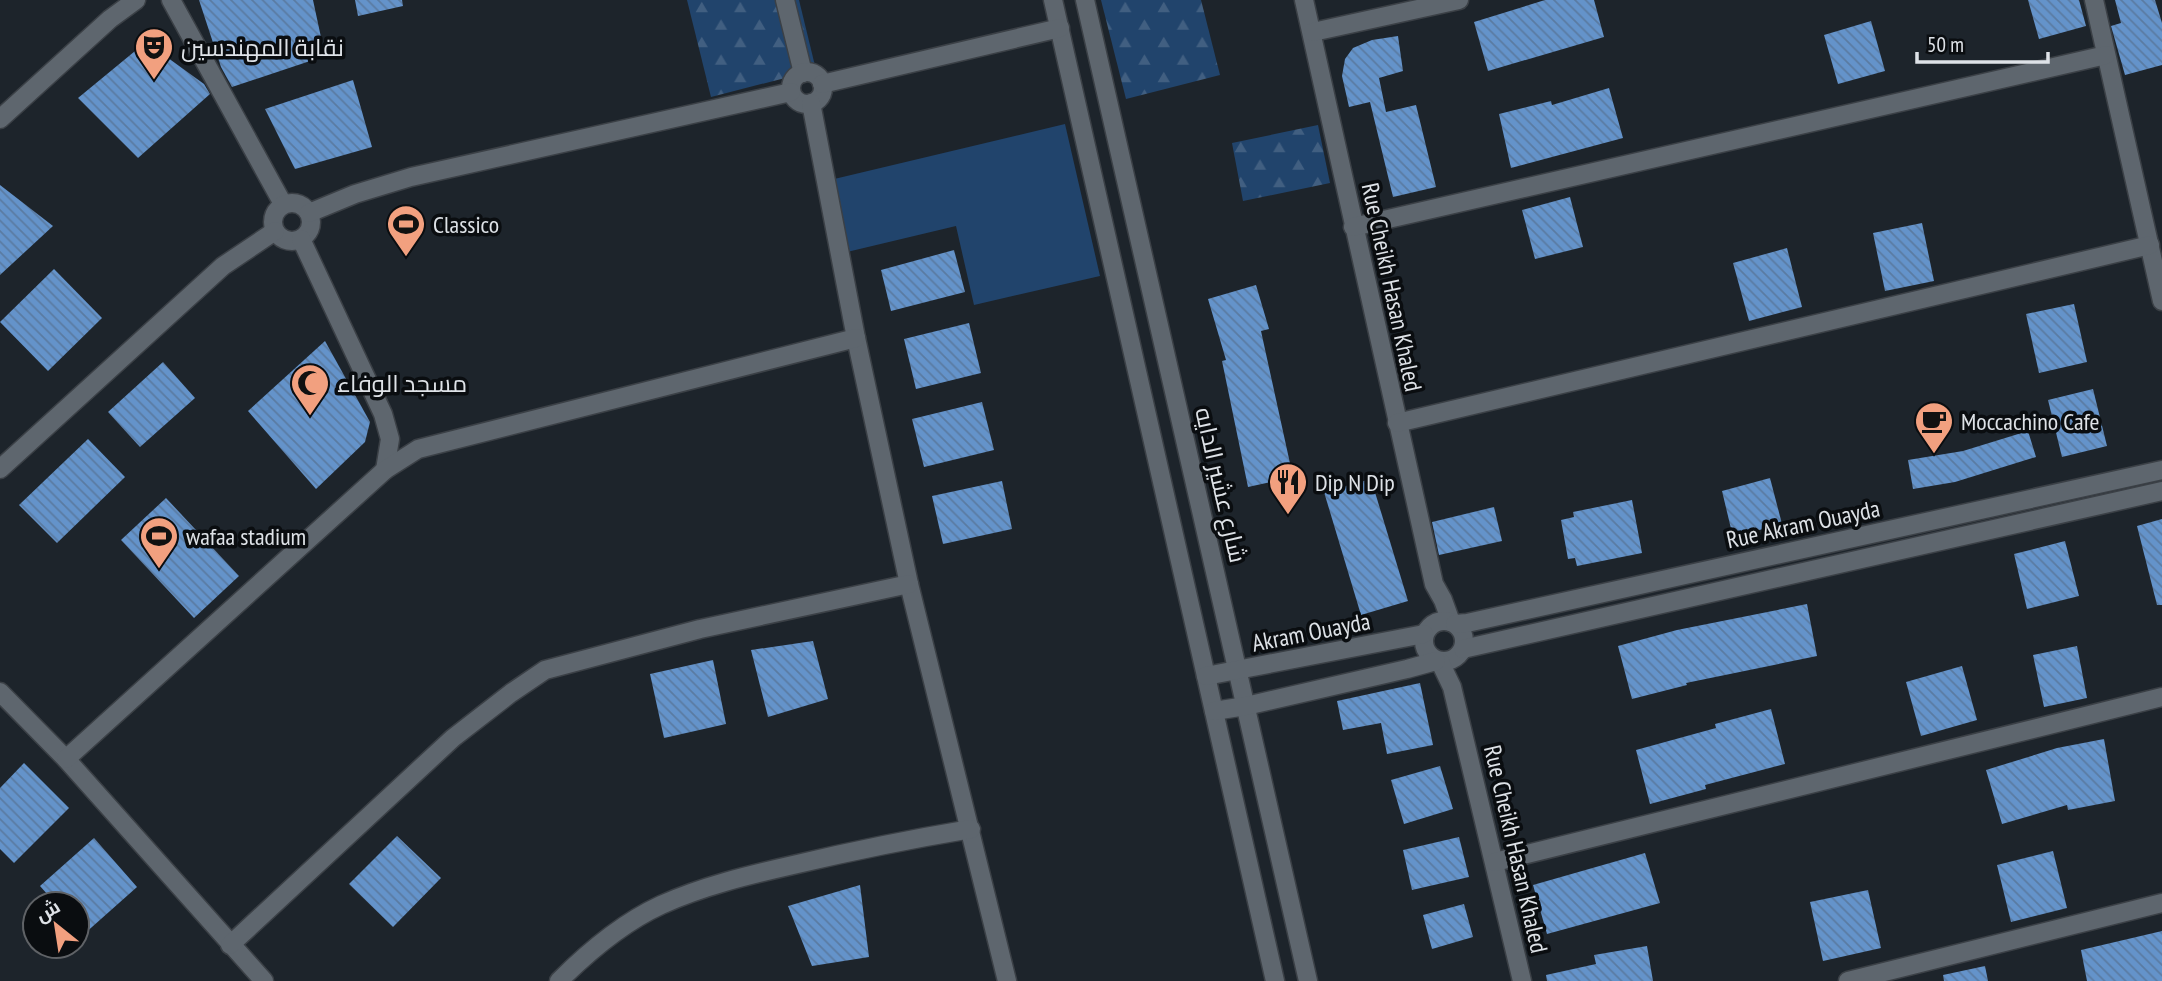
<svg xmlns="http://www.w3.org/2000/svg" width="2162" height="981" viewBox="0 0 2162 981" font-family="'PT Sans Narrow',Cairo,sans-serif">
<defs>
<pattern id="forest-firs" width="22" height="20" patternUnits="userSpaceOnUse" patternTransform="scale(1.75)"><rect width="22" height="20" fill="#21446c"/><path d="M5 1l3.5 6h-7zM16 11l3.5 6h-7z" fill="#415f81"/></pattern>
<pattern id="building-back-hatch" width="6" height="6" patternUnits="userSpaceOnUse" patternTransform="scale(1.75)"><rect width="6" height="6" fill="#6493ca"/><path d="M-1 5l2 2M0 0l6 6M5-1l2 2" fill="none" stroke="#5a7ba2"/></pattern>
</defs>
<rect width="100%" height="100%" fill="#1d242b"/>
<polygon fill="#21446c" points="1065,124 1100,276 974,305 956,226 847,252 830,180"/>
<g fill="url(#forest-firs)">
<polygon points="687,0 799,0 816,70 711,97"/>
<polygon points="1101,0 1201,0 1220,75 1126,99"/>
<polygon points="1318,125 1330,183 1243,201 1232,143"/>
</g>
<g fill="url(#building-back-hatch)">
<polygon points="199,0 313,0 325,56 232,87 221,67"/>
<polygon points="355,0 402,0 403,6 358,16"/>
<polygon points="1545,0 1594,0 1604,37 1488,71 1474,22"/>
<polygon points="2028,0 2079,0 2086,26 2039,39"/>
<polygon points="2115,0 2155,0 2162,23 2162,65 2125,75 2111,26 2121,23"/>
<polygon points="1871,21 1885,71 1838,84 1824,35"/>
<polygon points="1398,36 1403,71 1379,78 1386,112 1416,105 1436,187 1393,197 1370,102 1349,107 1342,76 1345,59 1353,48 1372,40"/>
<polygon points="146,42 204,84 210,94 138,158 78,98"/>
<polygon points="353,80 372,147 295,169 265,109"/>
<polygon points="1609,88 1623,138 1511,168 1499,114 1551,101 1552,105"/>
<polygon points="0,185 53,226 0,275"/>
<polygon points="1570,197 1583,247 1535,259 1522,210"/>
<polygon points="1922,223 1934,281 1885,291 1873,233"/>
<polygon points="1787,248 1802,307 1749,321 1733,263"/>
<polygon points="954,250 965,292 891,311 881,270"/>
<polygon points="54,269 102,318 48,371 0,322"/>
<polygon points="1256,285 1269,329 1261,331 1293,477 1248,487 1222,361 1226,360 1208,299"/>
<polygon points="2074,304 2087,362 2039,373 2026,314"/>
<polygon points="969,323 981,373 916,389 904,339"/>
<polygon points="325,341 370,422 365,442 316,489 248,411"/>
<polygon points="163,362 195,398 140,447 108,412"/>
<polygon points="2093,389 2107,446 2062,457 2048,400"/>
<polygon points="982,402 994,450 924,467 912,419"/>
<polygon points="2028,431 2036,457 1955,482 1913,489 1908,460 1963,451"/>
<polygon points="88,439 125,477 57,543 19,505"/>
<polygon points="1770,478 1782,524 1733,537 1722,491"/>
<polygon points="1371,479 1408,601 1361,615 1324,492"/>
<polygon points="1002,481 1012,529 943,544 932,496"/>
<polygon points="166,498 239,576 194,618 121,540"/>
<polygon points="1632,500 1642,553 1577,566 1575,558 1568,559 1561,520 1574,517 1573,512"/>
<polygon points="1494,507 1502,541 1439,555 1432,522"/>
<polygon points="2162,519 2162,605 2157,605 2137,526"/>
<polygon points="2065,541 2079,596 2027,609 2014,554"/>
<polygon points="1807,604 1817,656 1686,683 1687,685 1632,699 1618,646 1677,630"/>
<polygon points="813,641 828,699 768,717 751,650"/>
<polygon points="2077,646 2087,698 2044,707 2033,655"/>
<polygon points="713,660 726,724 664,738 650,674"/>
<polygon points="1962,666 1977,720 1921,736 1906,682"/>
<polygon points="1420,683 1433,745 1387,754 1381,723 1343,730 1337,701"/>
<polygon points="1771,709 1785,764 1705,785 1706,789 1650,804 1636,750 1716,728 1715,724"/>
<polygon points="2104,739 2115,801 2068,810 2067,805 2002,824 1986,770 2057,748"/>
<polygon points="24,763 69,808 14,863 0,849 0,788"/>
<polygon points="1440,766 1453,809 1404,824 1391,780"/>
<polygon points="397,836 441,878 393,927 349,884"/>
<polygon points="1459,837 1469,877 1412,890 1403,850"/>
<polygon points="94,838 137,887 83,935 77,928 77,904 56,904 40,886"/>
<polygon points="2053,851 2067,908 2011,922 1997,865"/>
<polygon points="1645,853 1660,903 1547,934 1533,885"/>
<polygon points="860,885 869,957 812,966 788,906"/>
<polygon points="1868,890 1881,948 1823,961 1810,902"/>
<polygon points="1464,904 1473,937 1432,949 1423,915"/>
<polygon points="2162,931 2162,981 2087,981 2081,950"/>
<polygon points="1647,946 1653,981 1547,981 1546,975 1596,964 1594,955"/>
<polygon points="1985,966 1988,981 1944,981 1943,975"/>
</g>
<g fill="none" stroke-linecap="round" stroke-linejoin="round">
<defs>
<g id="minor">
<polyline points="171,0 283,204"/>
<polyline points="785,0 803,73"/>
<polyline points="1053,0 1275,981"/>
<polyline points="1085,0 1308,981"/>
<polyline points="1304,0 1434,584 1443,600 1451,622"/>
<polyline points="2094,0 2162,301"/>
<polyline points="1313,32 1459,0"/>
<circle cx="807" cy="88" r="16"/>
<polyline points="822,84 1060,28"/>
<polyline points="811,103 856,338 909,584 1007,981"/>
<polyline points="0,119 110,19 136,0"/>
<circle cx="292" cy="222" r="19"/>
<polyline points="309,213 355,194 411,177 791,92"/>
<polyline points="1353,227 2106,55"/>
<polyline points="301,239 383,414 390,439 385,470"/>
<polyline points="1397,423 2150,245"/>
<polyline points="0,469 223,266 275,231"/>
<circle cx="1444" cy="641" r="20"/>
<polyline points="1455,624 1467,623 2162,470"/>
<polyline points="1463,649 2162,491"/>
<polyline points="1440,662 1452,687 1522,981"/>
<polyline points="1206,676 1424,634"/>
<polyline points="0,692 66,759 264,981"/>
<polyline points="1214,711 1246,706 1407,669 1436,661"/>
<polyline points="66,759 385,470 418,449 856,338"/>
<polyline points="1495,862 2162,697"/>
<polyline points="230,945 453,738 511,693 545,670 700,629 909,584"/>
<path d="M559 981C589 951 622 923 661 905 703 886 749 875 793 865 852 851 911 839 971 829"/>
<polyline points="1848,981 2162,903"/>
</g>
</defs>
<use href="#minor" stroke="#3b4046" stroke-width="21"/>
<use href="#minor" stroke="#5e666e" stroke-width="18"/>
</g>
<defs>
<symbol id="theatre-pin" viewBox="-11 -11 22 30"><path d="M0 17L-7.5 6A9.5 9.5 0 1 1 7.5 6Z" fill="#f2a07f" stroke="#0a0d10"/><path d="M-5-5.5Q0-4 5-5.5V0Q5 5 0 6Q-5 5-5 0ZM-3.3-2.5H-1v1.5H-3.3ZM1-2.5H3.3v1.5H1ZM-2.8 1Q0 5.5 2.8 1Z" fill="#111"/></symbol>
<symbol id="stadium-pin" viewBox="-11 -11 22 30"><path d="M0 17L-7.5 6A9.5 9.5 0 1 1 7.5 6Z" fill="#f2a07f" stroke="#0a0d10"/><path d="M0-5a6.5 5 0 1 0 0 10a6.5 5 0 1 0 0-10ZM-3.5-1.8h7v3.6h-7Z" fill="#111"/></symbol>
<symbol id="mosque-pin" viewBox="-11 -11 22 30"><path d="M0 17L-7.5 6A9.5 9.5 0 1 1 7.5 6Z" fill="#f2a07f" stroke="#0a0d10"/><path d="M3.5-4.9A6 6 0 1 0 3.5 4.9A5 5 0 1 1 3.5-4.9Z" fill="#111"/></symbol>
<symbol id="cafe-pin" viewBox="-11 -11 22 30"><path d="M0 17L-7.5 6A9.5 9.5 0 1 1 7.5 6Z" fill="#f2a07f" stroke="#0a0d10"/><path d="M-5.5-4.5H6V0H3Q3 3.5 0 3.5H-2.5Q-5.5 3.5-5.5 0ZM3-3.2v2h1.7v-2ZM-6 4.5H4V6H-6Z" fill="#111"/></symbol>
<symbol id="restaurant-pin" viewBox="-11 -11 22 30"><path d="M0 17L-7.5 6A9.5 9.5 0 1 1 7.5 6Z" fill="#f2a07f" stroke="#0a0d10"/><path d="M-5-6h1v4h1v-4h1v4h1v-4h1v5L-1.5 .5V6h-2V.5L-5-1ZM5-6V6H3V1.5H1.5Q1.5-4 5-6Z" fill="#111"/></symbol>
</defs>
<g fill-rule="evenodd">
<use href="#theatre-pin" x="132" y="25" width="44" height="60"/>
<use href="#stadium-pin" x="384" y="202" width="44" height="60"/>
<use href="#mosque-pin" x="288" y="361" width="44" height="60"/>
<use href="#cafe-pin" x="1912" y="399" width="44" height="60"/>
<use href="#restaurant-pin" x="1266" y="460" width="44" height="60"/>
<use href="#stadium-pin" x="137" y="514" width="44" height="60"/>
</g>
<g text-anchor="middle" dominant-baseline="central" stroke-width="7" stroke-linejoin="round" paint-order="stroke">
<g font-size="24" fill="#dee2e7" stroke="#0a0d10" text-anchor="start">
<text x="181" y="47">نقابة المهندسين</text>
<text x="433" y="224">Classico</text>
<text x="337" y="383">مسجد الوفاء</text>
<text x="1961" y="421">Moccachino Cafe</text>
<text x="1315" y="482">Dip N Dip</text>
<text x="186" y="536">wafaa stadium</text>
</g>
<g font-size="24" fill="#dee2e7" stroke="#0a0d10">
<text transform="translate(1392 287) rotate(78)">Rue Cheikh Hasan Khaled</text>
<text transform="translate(1221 485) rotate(77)">شارع عشير الدايه</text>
<text transform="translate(1803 524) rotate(-12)">Rue Akram Ouayda</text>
<text transform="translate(1311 632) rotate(-11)">Akram Ouayda</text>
<text transform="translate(1516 849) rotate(77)">Rue Cheikh Hasan Khaled</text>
</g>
</g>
<g transform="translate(56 925) rotate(330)"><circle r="33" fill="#0a0d10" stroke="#5f6266" stroke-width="2"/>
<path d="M0-5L12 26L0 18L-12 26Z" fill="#f2a07f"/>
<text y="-10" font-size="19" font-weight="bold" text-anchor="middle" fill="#dee2e7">ش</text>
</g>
<path d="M1917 52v10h131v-10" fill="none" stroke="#dee2e7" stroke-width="3.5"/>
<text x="1927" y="52" font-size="21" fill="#dee2e7" stroke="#0a0d10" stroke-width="5" paint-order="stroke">50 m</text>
</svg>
